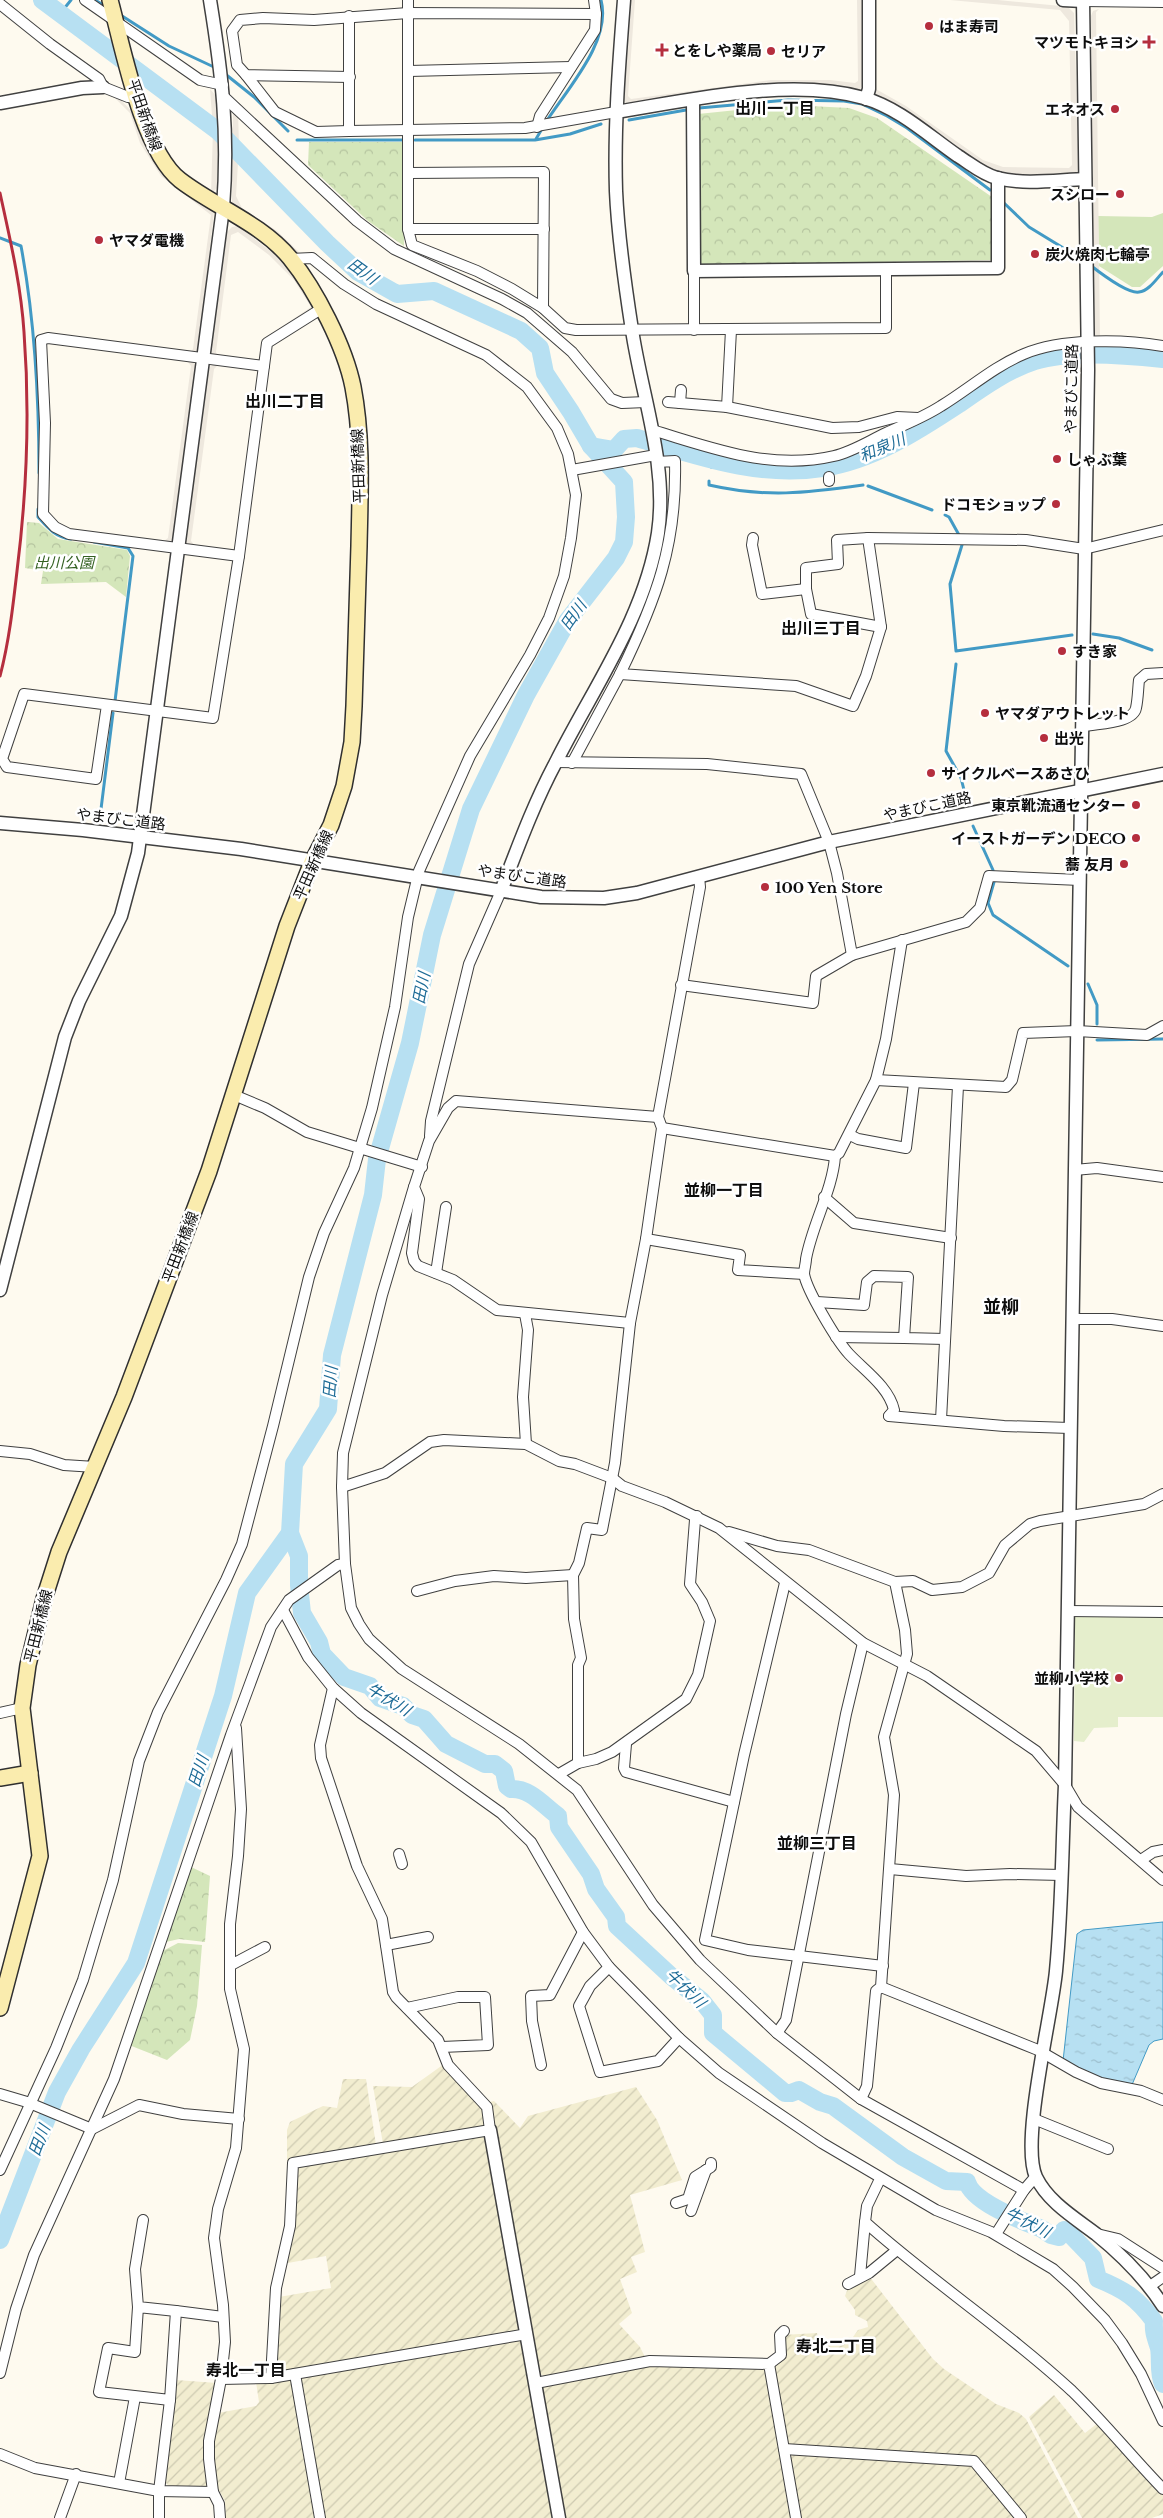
<svg xmlns="http://www.w3.org/2000/svg" width="1163" height="2518" viewBox="0 0 1163 2518" font-family="'Libre Baskerville','Noto Sans JP',serif">
<defs>
<pattern id="farmland-furrows" width="10" height="10" patternUnits="userSpaceOnUse" patternTransform="scale(1.25)"><rect width="10" height="10" fill="#f2edd0"/><path d="M-1 1l2-2M0 10L10 0M9 11l2-2" fill="none" stroke="#cecab1"/></pattern>
<pattern id="park-crowns" width="20" height="18" patternUnits="userSpaceOnUse" patternTransform="scale(1.25)"><rect width="20" height="18" fill="#d4e6ba"/><path d="M2 6a3 3 0 1 1 6 0M12 15a3 3 0 1 1 6 0" fill="none" stroke="#b5c49f"/></pattern>
<pattern id="water-ripples" width="26" height="14" patternUnits="userSpaceOnUse" patternTransform="scale(1.25)"><rect width="26" height="14" fill="#b7e0f2"/><path d="M2 4q2-2 4 0t4 0M15 11q2-2 4 0t4 0" fill="none" stroke="#9cbfce"/></pattern>
</defs>
<rect width="100%" height="100%" fill="#fefaef"/>
<g fill="url(#farmland-furrows)">
<polygon points="444,2064 446,2071 482,2108 485,2125 481,2128 383,2144 373,2086 412,2087"/>
<polygon points="343,2079 366,2079 376,2145 287,2161 287,2130 290,2122 323,2106 337,2108"/>
<polygon points="636,2087 657,2120 682,2180 630,2195 645,2252 631,2257 637,2272 620,2279 632,2313 619,2324 640,2347 646,2359 546,2377 539,2373 490,2102 494,2101 520,2128 528,2116"/>
<polygon points="480,2134 486,2137 519,2328 515,2332 275,2375 279,2297 331,2288 326,2256 288,2263 297,2170 301,2165"/>
<polygon points="869,2276 933,2359 944,2369 996,2404 1019,2413 1026,2419 1078,2518 1025,2518 978,2459 786,2446 773,2366 783,2335 817,2333 820,2346 843,2345 845,2338 853,2337 858,2330 868,2327 867,2321 855,2315 855,2310 845,2296 848,2288"/>
<polygon points="516,2340 522,2342 552,2518 325,2518 301,2377"/>
<polygon points="652,2364 763,2367 767,2373 792,2518 564,2518 541,2389 547,2384"/>
<polygon points="291,2378 317,2518 226,2518 225,2501 215,2483 213,2441 218,2413 256,2406 259,2402 256,2382"/>
<polygon points="176,2380 217,2383 208,2482 205,2488 169,2486 165,2482"/>
<polygon points="1054,2395 1085,2433 1098,2423 1163,2492 1163,2514 1152,2518 1082,2518 1029,2417"/>
<polygon points="792,2452 968,2464 977,2471 1016,2518 799,2518 789,2456"/>
</g>
<polygon fill="#d4e6ba" points="1163,213 1163,266 1140,287 1132,287 1099,266 1098,216 1152,217"/>
<g fill="url(#park-crowns)">
<polygon points="810,106 849,108 877,118 992,197 993,260 703,265 700,262 698,114 767,107"/>
<polygon points="309,142 403,142 404,246 368,221 308,165"/>
<polygon points="27,522 39,523 58,539 127,550 130,556 126,597 106,582 41,584 43,571 25,568"/>
<polygon points="191,1867 210,1876 205,1942 179,1939 166,1942"/>
<polygon points="178,1943 202,1945 197,2006 190,2040 167,2060 129,2045 161,1952"/>
</g>
<polygon fill="#e5eecc" points="1075,1614 1163,1615 1163,1717 1118,1717 1118,1727 1094,1728 1084,1742 1074,1741"/>
<g fill="#eee8de">
<polygon points="630,0 635,0 628,96 631,99 771,80 830,80 855,83 858,81 857,0 863,0 863,86 859,90 833,86 627,104 623,100 624,77"/>
<polygon points="950,0 998,0 1061,6 1068,7 1074,13 1079,168 1076,173 1016,175 987,168 876,95 874,88 906,106 983,160 1003,167 1069,168 1072,165 1069,21 1060,10"/>
<polygon points="1099,9 1096,12 1100,339 1093,336 1091,16 1093,11"/>
<polygon points="210,89 216,96 219,127 217,188 211,194 213,129"/>
<polygon points="99,90 117,96 137,117 152,154 165,175 181,189 211,206 214,212 198,350 196,353 190,353 193,349 211,215 161,176 140,143 130,113 115,98"/>
<polygon points="238,111 239,146 236,196 242,208 277,231 301,254 292,253 234,207 232,202 233,114"/>
<polygon points="238,226 283,261 314,307 264,339 311,307 294,280 269,255 238,232 231,235 216,352 218,357 210,353 227,232 232,227"/>
<polygon points="187,361 193,362 196,367 173,540 167,542 164,541 168,538 191,366"/>
<polygon points="215,364 218,365 214,369 191,541 195,546 186,543 186,540 209,367"/>
</g>
<polygon fill="url(#water-ripples)" stroke="#429ac5" points="1163,1922 1163,2039 1154,2041 1149,2045 1131,2087 1103,2081 1063,2061 1077,1934 1083,1930"/>
<g fill="none" stroke-linecap="round" stroke-linejoin="round">
<g stroke="#429ac5" stroke-width="3">
<polyline points="95,0 105,6"/>
<polyline points="119,14 169,46 216,68"/>
<polyline points="59,15 71,0"/>
<polyline points="224,73 254,97 288,131"/>
<polyline points="699,108 788,100 844,101 862,104 887,116 907,128 990,190"/>
<polyline points="629,120 686,110"/>
<path d="M546 122C567 89 612 41 601 0"/>
<polyline points="536,139 543,127"/>
<polyline points="297,140 403,140"/>
<polyline points="415,140 535,140 570,134 601,124"/>
<polyline points="1004,203 1029,227 1083,260"/>
<path d="M0 238 21 246C35 321 39 397 39 473"/>
<path d="M1090 265C1099 272 1128 294 1139 292 1149 291 1157 278 1163 272"/>
<polyline points="711,467 714,461"/>
<path d="M709 481V485C766 498 806 493 863 485"/>
<polyline points="868,486 932,510"/>
<path d="M38 509V517C48 528 55 537 71 539"/>
<polyline points="945,515 949,517 959,535"/>
<polyline points="94,542 128,548 133,556 115,701"/>
<polyline points="962,545 950,584 956,651 1072,635"/>
<polyline points="1093,634 1119,638 1152,650"/>
<polyline points="956,664 946,751 961,778 967,802"/>
<polyline points="100,817 113,713"/>
<polyline points="973,826 993,870"/>
<polyline points="994,882 988,903 993,915 1068,966"/>
<polyline points="1088,984 1097,1005 1097,1024"/>
<polyline points="1097,1040 1163,1039"/>
</g>
<g stroke="#b7e0f2" stroke-width="18">
<path d="M591 446 614 450 624 439 637 438C698 456 758 478 822 468 872 461 918 431 959 404 982 388 1007 370 1035 361 1069 350 1127 355 1163 359"/>
<path d="M290 1533 299 1556V1585L302 1613 319 1642 322 1654 344 1677 370 1686 380 1698 403 1706 412 1715 424 1719 446 1744 485 1764H495L504 1771 507 1786 511 1789C530 1788 543 1805 558 1816L559 1827 591 1874 596 1889 616 1917 617 1926 671 1976 702 2001 713 2015V2033L785 2093H791L799 2090 820 2102 833 2106 903 2157 946 2181 967 2182C973 2203 1023 2221 1042 2229L1051 2235 1059 2237 1064 2230 1069 2233 1093 2258 1098 2279C1125 2290 1137 2298 1154 2321 1153 2333 1156 2338 1159 2348 1161 2360 1158 2372 1163 2384"/>
<polyline points="0,2240 57,2092 81,2049 136,1963 223,1696 247,1593 290,1533 294,1464 328,1409 332,1355 373,1195 377,1159 410,1043 432,935 471,809 526,695 568,620 616,558 624,542 626,517 624,482 591,446 571,412 545,373 540,348 521,331 434,291 397,294 358,272 327,243 218,131 42,0"/>
</g>
<defs>
<g id="minor">
<polyline points="85,0 200,80 223,85"/>
<polyline points="408,0 408,229 412,245 477,271 512,289 543,308 565,328 576,330 886,328 886,269"/>
<polyline points="594,0 596,14"/>
<polyline points="1083,1 1163,2"/>
<polyline points="0,4 50,44 99,79 103,87 128,97 137,98"/>
<polyline points="349,16 349,131 525,128 616,112"/>
<polyline points="409,71 571,67"/>
<polyline points="246,75 275,112 316,132 349,131"/>
<polyline points="350,77 246,75 237,65 232,31 240,20 263,18 314,20 408,13 596,14 595,30 540,116 537,127"/>
<polyline points="224,97 357,221 394,249 502,299 527,313 572,352 611,399 622,403 646,402"/>
<polyline points="409,173 544,172 543,308"/>
<polyline points="408,229 544,229"/>
<polyline points="694,330 694,271"/>
<polyline points="668,402 727,407 832,428 859,427 897,417 918,418"/>
<polyline points="680,403 681,390"/>
<polyline points="727,407 731,330"/>
<path d="M652 430C713 448 770 471 834 456 852 452 869 441 886 433 904 425 924 417 941 406 969 389 993 367 1024 354 1061 338 1124 339 1163 346"/>
<path d="M657 462 675 461C677 545 656 600 620 674L796 686 853 706 866 676 881 627 868 538"/>
<polyline points="572,470 656,455"/>
<polyline points="829,477 829,481"/>
<polyline points="753,538 752,545 762,594 806,589"/>
<polyline points="239,556 69,534 55,527 43,514 45,423 41,340 48,338 264,366"/>
<polyline points="881,627 811,614 806,589 806,568 838,564 837,540 868,538 1026,540 1084,549 1163,530"/>
<polyline points="107,705 96,779 7,767 2,759 24,694 213,718 239,556 267,343 321,309"/>
<path d="M1082 727C1094 723 1133 724 1136 708 1138 699 1138 689 1139 680L1146 674 1163 673"/>
<polyline points="555,762 707,764 801,774 829,842 837,873 852,955"/>
<polyline points="572,763 620,674"/>
<polyline points="681,985 813,1003 816,976 852,955 966,922 980,908 989,876 1080,880"/>
<polyline points="876,1080 1006,1087 1012,1080 1023,1033 1077,1031 1147,1035 1163,1026"/>
<polyline points="234,1095 265,1108 307,1132 422,1167"/>
<polyline points="662,1128 835,1156 839,1153 876,1080 886,1039 902,940"/>
<polyline points="850,1135 858,1139 906,1148 914,1083"/>
<polyline points="430,1136 431,1121 469,964 501,891"/>
<path d="M835 1156C833 1189 812 1225 806 1259 806 1263 804 1270 804 1274 807 1291 837 1341 849 1354 864 1370 889 1387 894 1410L889 1416"/>
<polyline points="1074,1170 1097,1168 1163,1177"/>
<polyline points="414,1187 382,1295 343,1453 342,1487 345,1564 351,1608 359,1624 369,1639 402,1669 519,1744 577,1790 653,1905 700,1960 777,2033 861,2099 1024,2190"/>
<polyline points="824,1197 854,1223 951,1238"/>
<polyline points="646,1239 740,1255 738,1270 804,1274"/>
<polyline points="436,1273 446,1207"/>
<polyline points="817,1302 864,1305 867,1282 874,1276 908,1277 904,1338 945,1339"/>
<polyline points="525,1314 528,1330 523,1397 526,1444"/>
<polyline points="1072,1319 1112,1319 1163,1326"/>
<polyline points="630,1323 497,1310 453,1280 418,1266 414,1261 412,1253 419,1199 414,1187 429,1141 448,1108 456,1101 658,1117"/>
<polyline points="836,1337 904,1338"/>
<polyline points="889,1416 1004,1426 1070,1428"/>
<polyline points="941,1420 958,1086"/>
<polyline points="0,1451 30,1454 64,1465 95,1467"/>
<polyline points="342,1487 385,1473 430,1442 444,1440 526,1444 559,1461 575,1464 612,1478 622,1486 665,1502 719,1528 863,1643 927,1676 1036,1751 1065,1785 1078,1807 1163,1880"/>
<polyline points="729,1532 777,1546 809,1550 895,1582"/>
<polyline points="785,1583 744,1755 705,1940 748,1950 883,1966"/>
<polyline points="417,1591 455,1581 494,1576 526,1578 573,1575"/>
<polyline points="283,1610 308,1657 333,1688 361,1713 501,1813 531,1842 583,1932 609,1967 679,2038 719,2073 822,2143 936,2210 991,2232 1053,2269 1073,2287 1105,2320 1122,2343 1141,2374 1163,2421"/>
<polyline points="1068,1611 1163,1612"/>
<polyline points="0,1713 22,1708"/>
<polyline points="626,1744 624,1768 626,1772 734,1802"/>
<polyline points="578,1763 578,1665 581,1658 574,1619 573,1575 579,1563 587,1528 602,1530 615,1463 630,1323 646,1239 662,1128 658,1117 700,887 699,877"/>
<polyline points="559,1774 578,1763 596,1759 612,1752 686,1699 698,1675 710,1621 702,1602 690,1584 695,1520 697,1516"/>
<polyline points="399,1854 402,1864"/>
<polyline points="1141,1860 1153,1852 1163,1850"/>
<polyline points="890,1869 966,1876 1010,1874 1062,1875"/>
<polyline points="386,1945 428,1937"/>
<polyline points="231,1965 265,1947"/>
<polyline points="609,1967 590,1986 579,2006 600,2072 658,2061 679,2038"/>
<polyline points="881,1987 1038,2050 1076,2072 1101,2083 1141,2091 1163,2100"/>
<polyline points="407,2008 458,1997 485,1997 488,2045 442,2047"/>
<polyline points="777,2033 786,2020 846,1714 863,1643"/>
<polyline points="541,2065 532,2021 531,1996 550,1995 583,1932"/>
<polyline points="0,2094 27,2102 92,2129 139,2105 183,2114 239,2119"/>
<polyline points="861,2099 867,2086 876,1991 881,1987 894,1795 884,1737 907,1654 905,1630 895,1582 913,1581 932,1590 962,1587 989,1573 1005,1545 1030,1524 1040,1521 1144,1504 1163,1494"/>
<polyline points="1034,2119 1108,2149"/>
<polyline points="0,2170 56,2048 83,1980 113,1880 139,1761 158,1712 226,1580 242,1544 273,1426 309,1277 324,1233 354,1168 372,1108 395,1007 408,917 419,871 470,756 530,655 549,618 564,576 571,538 576,495 568,454 557,428 527,387 486,355 376,304 344,284 312,258 290,259"/>
<path d="M880 2179 867 2206 865 2222C931 2281 1006 2330 1072 2391 1104 2422 1132 2457 1163 2489"/>
<polyline points="676,2203 688,2199 695,2177 711,2167 711,2163"/>
<polyline points="691,2211 706,2170"/>
<polyline points="996,2234 1024,2190 1036,2176"/>
<polyline points="1097,2234 1118,2239 1163,2268"/>
<polyline points="860,2276 865,2222"/>
<polyline points="848,2284 869,2273 897,2250"/>
<polyline points="1150,2286 1163,2277"/>
<polyline points="138,2307 176,2311 170,2400 99,2392 108,2348 135,2352 138,2307 135,2269 143,2220"/>
<polyline points="176,2311 223,2317"/>
<polyline points="769,2364 781,2355 780,2335 784,2331"/>
<polyline points="0,2373 16,2309 34,2255 114,2079 231,1735 271,1627 289,1600 338,1565 345,1564"/>
<polyline points="295,2374 320,2518"/>
<polyline points="271,2378 276,2288 290,2226 293,2163 490,2130 487,2107 448,2065 438,2040 396,1997 393,1992 382,1919 357,1866 321,1758 320,1745 333,1688"/>
<polyline points="221,2379 271,2378 527,2334"/>
<polyline points="536,2383 650,2361 769,2364 796,2518"/>
<polyline points="784,2449 974,2461 1021,2518"/>
<polyline points="0,2454 35,2468 159,2491 213,2492"/>
<polyline points="119,2483 135,2397"/>
<polyline points="60,2518 76,2474"/>
<polyline points="159,2518 159,2491 170,2400"/>
<polyline points="220,2518 219,2504 213,2492 209,2459 209,2441 221,2379 225,2342 223,2305 214,2238 218,2209 236,2148 244,2049 230,1989 230,1924 238,1856 241,1809 236,1728"/>
</g>
<g id="tertiary">
<polyline points="1063,0 1083,1"/>
<path d="M1083 0 1088 370 1065 1785C1062 1847 1062 1909 1056 1971 1052 2015 1020 2142 1036 2177 1048 2202 1075 2218 1096 2234 1122 2255 1145 2278 1163 2306"/>
<polyline points="866,99 869,89 869,0"/>
<polyline points="693,100 694,271 998,268 998,178"/>
<polyline points="0,103 82,88 103,87"/>
<path d="M616 112C690 100 791 77 864 98 899 108 929 136 958 156 971 164 982 174 997 178 1024 185 1057 180 1085 179"/>
<polyline points="0,823 83,830 241,849 541,897 604,898 637,893 829,842 1163,774"/>
<path d="M501 891C518 847 534 803 556 762 593 688 645 617 658 533 668 465 642 397 632 330 625 285 618 237 616 191 614 127 619 64 624 0"/>
<path d="M0 1290 65 1037 79 1001 121 916 138 853 223 208C229 133 222 74 210 0"/>
<polyline points="490,2130 559,2518"/>
</g>
<g id="secondary">
<polyline points="0,1778 30,1773"/>
<path d="M0 2008 40 1856 22 1708 28 1665 44 1599 59 1552 124 1397 209 1171 287 926 312 862 331 825 344 786 352 742 354 706C356 653 357 599 359 546 360 494 363 439 353 387 345 347 316 290 290 258 261 223 215 207 180 180 142 150 123 48 110 0"/>
</g>
</defs>
<use href="#minor" stroke="#404040" stroke-width="12"/>
<use href="#tertiary" stroke="#404040" stroke-width="15"/>
<use href="#secondary" stroke="#2f2f2f" stroke-width="18"/>
<use href="#minor" stroke="#fff" stroke-width="10"/>
<use href="#tertiary" stroke="#fff" stroke-width="12"/>
<use href="#secondary" stroke="#faecae" stroke-width="15"/>
<path stroke="#b52e3e" stroke-width="3" d="M0 193C10 239 21 285 24 332 30 412 27 491 17 571 13 606 9 642 0 676"/>
</g>
<g fill="#b52e3e" stroke="#fff" stroke-width="2">
<circle cx="929" cy="26" r="5"/>
<path d="M1146.5 34.5h5v5h5v5h-5v5h-5v-5h-5v-5h5z"/>
<path d="M659.5 42.5h5v5h5v5h-5v5h-5v-5h-5v-5h5z"/>
<circle cx="771" cy="51" r="5"/>
<circle cx="1115" cy="109" r="5"/>
<circle cx="1120" cy="194" r="5"/>
<circle cx="99" cy="240" r="5"/>
<circle cx="1035" cy="254" r="5"/>
<circle cx="1057" cy="459" r="5"/>
<circle cx="1056" cy="504" r="5"/>
<circle cx="1062" cy="651" r="5"/>
<circle cx="985" cy="713" r="5"/>
<circle cx="1044" cy="738" r="5"/>
<circle cx="931" cy="773" r="5"/>
<circle cx="1136" cy="805" r="5"/>
<circle cx="1136" cy="838" r="5"/>
<circle cx="1124" cy="864" r="5"/>
<circle cx="765" cy="887" r="5"/>
<circle cx="1119" cy="1678" r="5"/>
</g>
<g text-anchor="middle" dominant-baseline="central" stroke-width="5" stroke-linejoin="round" paint-order="stroke">
<g font-size="15" font-weight="bold" fill="#0d0d0d" stroke="#fff" text-anchor="start">
<text x="939" y="26">はま寿司</text>
<text x="1139" y="42" text-anchor="end">マツモトキヨシ</text>
<text x="672" y="50">とをしや薬局</text>
<text x="781" y="51">セリア</text>
<text x="1105" y="109" text-anchor="end">エネオス</text>
<text x="1110" y="194" text-anchor="end">スシロー</text>
<text x="109" y="240">ヤマダ電機</text>
<text x="1045" y="254">炭火焼肉七輪亭</text>
<text x="1067" y="459">しゃぶ葉</text>
<text x="1046" y="504" text-anchor="end">ドコモショップ</text>
<text x="1072" y="651">すき家</text>
<text x="995" y="713">ヤマダアウトレット</text>
<text x="1054" y="738">出光</text>
<text x="941" y="773">サイクルベースあさひ</text>
<text x="1126" y="805" text-anchor="end">東京靴流通センター</text>
<text x="1126" y="838" text-anchor="end">イーストガーデン DECO</text>
<text x="1114" y="864" text-anchor="end">蕎 友月</text>
<text x="775" y="887">100 Yen Store</text>
<text x="1109" y="1678" text-anchor="end">並柳小学校</text>
</g>
<g font-size="15" fill="#0d0d0d" stroke="#fff">
<text transform="translate(145 115) rotate(71)">平田新橋線</text>
<text transform="translate(1071 389) rotate(-89)">やまびこ道路</text>
<text transform="translate(358 466) rotate(-92)">平田新橋線</text>
<text transform="translate(927 806) rotate(-12)">やまびこ道路</text>
<text transform="translate(121 819) rotate(7)">やまびこ道路</text>
<text transform="translate(313 865) rotate(-66)">平田新橋線</text>
<text transform="translate(522 876) rotate(8)">やまびこ道路</text>
<text transform="translate(180 1247) rotate(-69)">平田新橋線</text>
<text transform="translate(38 1626) rotate(-76)">平田新橋線</text>
</g>
<g font-size="15" font-style="italic" fill="#346122" stroke="#fff">
<text x="64" y="562">出川公園</text>
</g>
<g font-size="16" font-weight="bold" fill="#0d0d0d" stroke="#fff">
<text x="775" y="108">出川一丁目</text>
<text x="285" y="401">出川二丁目</text>
<text x="821" y="628">出川三丁目</text>
<text x="724" y="1190">並柳一丁目</text>
<text x="817" y="1843">並柳三丁目</text>
<text x="836" y="2346">寿北二丁目</text>
<text x="246" y="2370">寿北一丁目</text>
</g>
<g font-size="16" font-style="italic" fill="#1e6c97" stroke="#fff">
<text transform="translate(363 271) rotate(36)">田川</text>
<text transform="translate(882 447) rotate(-23)">和泉川</text>
<text transform="translate(573 615) rotate(-55)">田川</text>
<text transform="translate(421 988) rotate(-79)">田川</text>
<text transform="translate(330 1382) rotate(-86)">田川</text>
<text transform="translate(389 1699) rotate(31)">牛伏川</text>
<text transform="translate(198 1771) rotate(-72)">田川</text>
<text transform="translate(686 1988) rotate(44)">牛伏川</text>
<text transform="translate(39 2140) rotate(-69)">田川</text>
<text transform="translate(1028 2222) rotate(26)">牛伏川</text>
</g>
<g font-size="18" font-weight="bold" fill="#0d0d0d" stroke="#fff">
<text x="1001" y="1307">並柳</text>
</g>
</g>
</svg>
